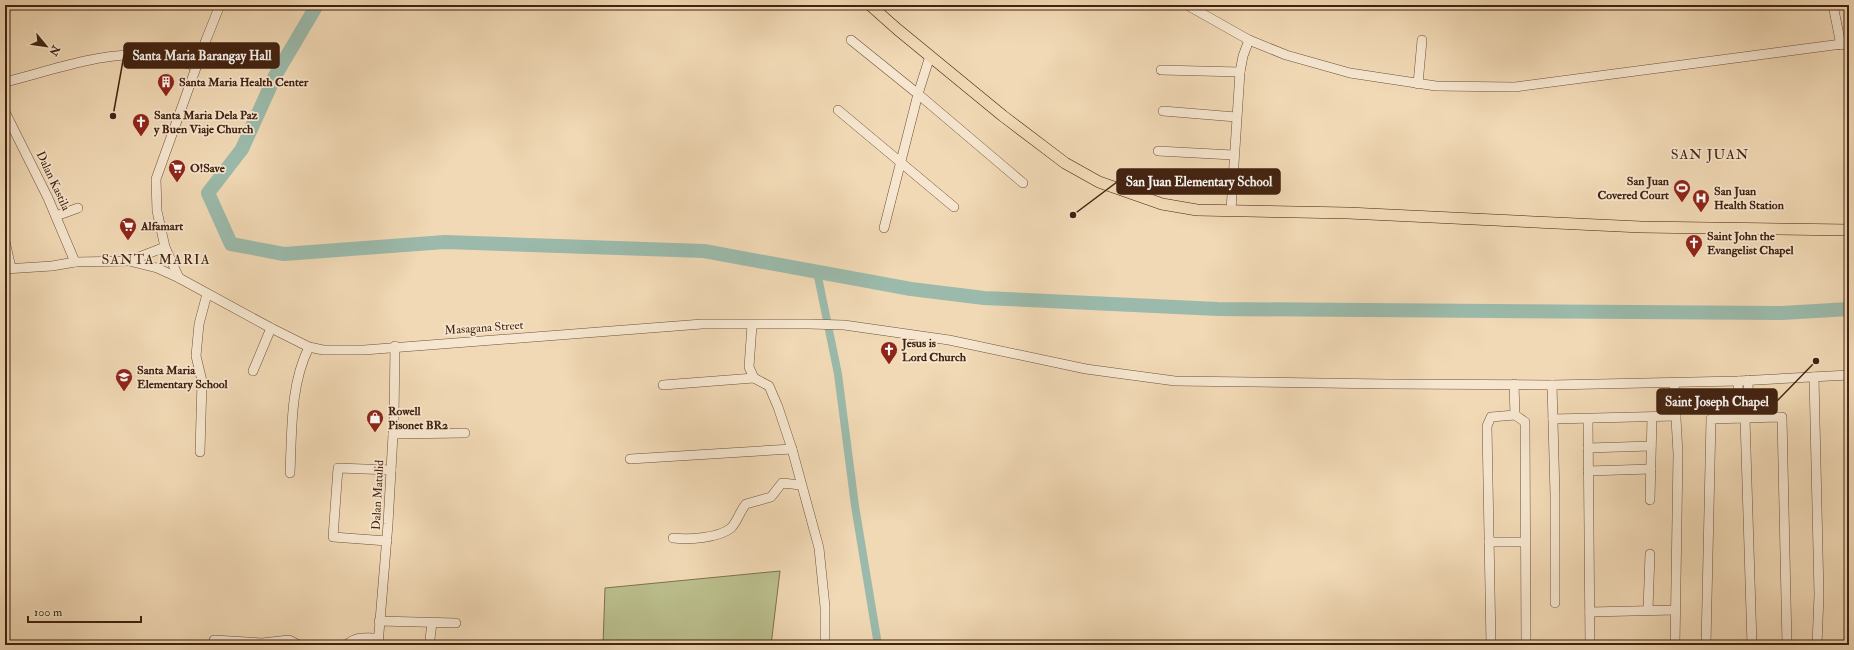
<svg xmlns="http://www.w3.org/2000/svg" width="1854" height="650" viewBox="0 0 1854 650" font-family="'IM FELL Double Pica',serif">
<rect width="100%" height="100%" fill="#f1d9b5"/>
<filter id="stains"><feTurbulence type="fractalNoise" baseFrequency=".005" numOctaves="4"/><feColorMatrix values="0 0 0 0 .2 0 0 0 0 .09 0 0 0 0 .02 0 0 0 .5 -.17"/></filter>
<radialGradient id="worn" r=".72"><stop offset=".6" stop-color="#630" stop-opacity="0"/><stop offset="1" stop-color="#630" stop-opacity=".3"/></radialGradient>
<polygon fill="#bbbf8d" stroke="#7e704e" points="780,571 771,645 603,645 605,588"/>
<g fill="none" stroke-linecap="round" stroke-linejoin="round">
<polyline stroke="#9bbaab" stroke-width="8" points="817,272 838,374 855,506 878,645"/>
<polyline stroke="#9bbaab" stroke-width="14" points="317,5 275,76 242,149 208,193 231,244 284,254 445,242 704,251 911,289 984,298 1218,309 1782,313 1849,309"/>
<defs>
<g id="minor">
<polyline points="1187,5 1249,40 1286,55 1350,73 1436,86 1515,87 1849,43"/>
<polyline points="1833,5 1841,45"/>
<polyline points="851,40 918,94 1023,183"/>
<polyline points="1161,70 1240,72"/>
<path d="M5 82C42 73 93 55 131 55 153 54 175 61 197 66"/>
<polyline points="1418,84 1422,40"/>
<polyline points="838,110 954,207"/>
<polyline points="1163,111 1236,117"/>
<polyline points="5,112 48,198 75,262"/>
<polyline points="1158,151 1233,155"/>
<polyline points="1231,210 1240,72 1243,56 1249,40"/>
<polyline points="56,216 78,208"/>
<polyline points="884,228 918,94 930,56"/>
<polyline points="5,241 11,268"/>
<polyline points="129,261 157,268 179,278 271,328 309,347 323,350 364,350 702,324 809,324 844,325 949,340 1086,369 1175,381 1388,384 1552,385 1738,381 1849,375"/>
<polyline points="5,269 52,266 75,262 129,261 165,247"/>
<polyline points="179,278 165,247 157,211 156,179 206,40 220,5"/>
<polyline points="752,325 749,367 754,378 769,386 778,407 792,449 819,548 825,607 825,645"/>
<polyline points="253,371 271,328"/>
<polyline points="1814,377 1819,595 1817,645"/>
<polyline points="1748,380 1749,418"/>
<polyline points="1738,381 1739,418"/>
<polyline points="1674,383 1678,454 1675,645"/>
<polyline points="1514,384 1515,415"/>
<polyline points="663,385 754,378"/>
<polyline points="1552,385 1555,495 1555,603"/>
<polyline points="1745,418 1752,645"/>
<polyline points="1553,419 1676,416"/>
<polyline points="1588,419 1590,645"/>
<polyline points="393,434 465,433"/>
<polyline points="1588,448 1651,446"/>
<polyline points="200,452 202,381 196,356 199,324 207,294"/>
<polyline points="630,459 792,449"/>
<polyline points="1588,471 1651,469"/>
<path d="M290 473C292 431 290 385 309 347"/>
<polyline points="1650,500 1652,417"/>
<path d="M673 538C688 540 719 538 731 528 737 522 740 511 746 504L771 497 782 483 801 485"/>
<polyline points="387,541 333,537 338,468 391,470"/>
<polyline points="1489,542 1525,542"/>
<polyline points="1648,610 1650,554"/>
<polyline points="1590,612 1675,610"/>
<polyline points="379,621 456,623"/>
<polyline points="430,639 432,623"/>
<polyline points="214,640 262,643 289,640 299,645"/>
<path d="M347 645C355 636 366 638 378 638"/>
<polyline points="378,645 388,524 394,417 395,346"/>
<polyline points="1491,645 1487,426 1491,417 1515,415 1525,422 1526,645"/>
<polyline points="1706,645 1711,419 1782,417 1787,645"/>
</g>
<polyline id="major" points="870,5 897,29 1003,116 1065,163 1099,182 1162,204 1197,210 1348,213 1641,227 1849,230"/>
</defs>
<use href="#minor" stroke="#6e5039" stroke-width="10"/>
<use href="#major" stroke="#422210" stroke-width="12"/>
<use href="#minor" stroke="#f6e6cf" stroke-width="9"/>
<use href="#major" stroke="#f1d9b5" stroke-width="11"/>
</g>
<defs>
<symbol id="building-pin" viewBox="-11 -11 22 30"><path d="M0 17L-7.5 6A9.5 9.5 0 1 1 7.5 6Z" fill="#8f2418" stroke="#f6e6cf"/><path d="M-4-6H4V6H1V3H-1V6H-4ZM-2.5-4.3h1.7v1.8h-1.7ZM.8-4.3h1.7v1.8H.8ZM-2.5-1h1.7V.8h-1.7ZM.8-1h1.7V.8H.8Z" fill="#fff"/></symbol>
<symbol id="church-pin" viewBox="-11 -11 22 30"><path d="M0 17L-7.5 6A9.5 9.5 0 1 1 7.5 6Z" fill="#8f2418" stroke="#f6e6cf"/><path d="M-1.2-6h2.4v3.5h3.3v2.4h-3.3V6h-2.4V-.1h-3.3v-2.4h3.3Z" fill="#fff"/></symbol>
<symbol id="supermarket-pin" viewBox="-11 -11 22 30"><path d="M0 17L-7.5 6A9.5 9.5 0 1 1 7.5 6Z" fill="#8f2418" stroke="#f6e6cf"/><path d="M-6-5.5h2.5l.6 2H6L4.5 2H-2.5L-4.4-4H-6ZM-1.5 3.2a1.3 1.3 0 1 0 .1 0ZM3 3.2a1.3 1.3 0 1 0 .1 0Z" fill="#fff"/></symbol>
<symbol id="stadium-pin" viewBox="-11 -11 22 30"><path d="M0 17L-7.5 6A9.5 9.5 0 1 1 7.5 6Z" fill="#8f2418" stroke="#f6e6cf"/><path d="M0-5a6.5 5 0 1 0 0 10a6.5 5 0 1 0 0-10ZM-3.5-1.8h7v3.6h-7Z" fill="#fff"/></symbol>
<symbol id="hospital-pin" viewBox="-11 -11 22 30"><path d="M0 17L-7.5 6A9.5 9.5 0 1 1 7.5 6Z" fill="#8f2418" stroke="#f6e6cf"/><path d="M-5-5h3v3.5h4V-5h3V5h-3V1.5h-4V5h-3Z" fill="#fff"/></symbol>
<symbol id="school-pin" viewBox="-11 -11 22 30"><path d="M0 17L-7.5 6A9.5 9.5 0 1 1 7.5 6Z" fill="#8f2418" stroke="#f6e6cf"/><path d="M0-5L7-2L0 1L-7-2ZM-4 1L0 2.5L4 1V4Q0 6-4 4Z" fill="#fff"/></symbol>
<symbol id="shop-pin" viewBox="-11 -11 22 30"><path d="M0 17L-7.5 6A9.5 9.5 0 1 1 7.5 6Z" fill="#8f2418" stroke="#f6e6cf"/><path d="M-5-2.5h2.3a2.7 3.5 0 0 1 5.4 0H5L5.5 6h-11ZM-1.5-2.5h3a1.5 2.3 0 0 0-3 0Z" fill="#fff"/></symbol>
</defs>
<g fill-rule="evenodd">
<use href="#building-pin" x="156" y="72" width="20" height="27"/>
<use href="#church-pin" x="131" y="112" width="20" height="27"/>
<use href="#supermarket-pin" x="167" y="158" width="20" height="27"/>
<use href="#stadium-pin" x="1672" y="178" width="20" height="27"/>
<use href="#hospital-pin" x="1691" y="188" width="20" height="27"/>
<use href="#supermarket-pin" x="118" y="216" width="20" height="27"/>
<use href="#church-pin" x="1684" y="233" width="20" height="27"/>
<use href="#church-pin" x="879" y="340" width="20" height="27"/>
<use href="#school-pin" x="114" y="367" width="20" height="27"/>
<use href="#shop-pin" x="365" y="408" width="20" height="27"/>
</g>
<g text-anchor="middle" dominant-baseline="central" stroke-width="3.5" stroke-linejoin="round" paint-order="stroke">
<g font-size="12" font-weight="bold" fill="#422210" stroke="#f6e6cf" text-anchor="start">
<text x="179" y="82">Santa Maria Health Center</text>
<text x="154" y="115">Santa Maria Dela Paz<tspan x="154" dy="14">y Buen Viaje Church</tspan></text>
<text x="190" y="168">O!Save</text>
<text x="1669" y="181" text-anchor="end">San Juan<tspan x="1669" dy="14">Covered Court</tspan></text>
<text x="1714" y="191">San Juan<tspan x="1714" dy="14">Health Station</tspan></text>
<text x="141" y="226">Alfamart</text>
<text x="1707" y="236">Saint John the<tspan x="1707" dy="14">Evangelist Chapel</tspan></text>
<text x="902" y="343">Jesus is<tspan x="902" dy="14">Lord Church</tspan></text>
<text x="137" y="370">Santa Maria<tspan x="137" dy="14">Elementary School</tspan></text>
<text x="388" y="411">Rowell<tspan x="388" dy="14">Pisonet BR2</tspan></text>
</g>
<g font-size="12" fill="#422210" stroke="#f6e6cf">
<text transform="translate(53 181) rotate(65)">Dalan Kastila</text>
<text transform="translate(484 328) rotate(-4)">Masagana Street</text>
<text transform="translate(378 495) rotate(-87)">Dalan Matulid</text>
</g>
<g font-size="14" letter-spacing="1" fill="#422210" stroke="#f6e6cf">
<text x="1710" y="154">SAN JUAN</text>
<text x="156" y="259">SANTA MARIA</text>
</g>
</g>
<path fill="none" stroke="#422210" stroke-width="1.5" d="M113 116L124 55M1073 215L1117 182M1816 361L1777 401"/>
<g fill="#422210" stroke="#f6e6cf" stroke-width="1.5">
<circle cx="113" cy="116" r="4"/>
<circle cx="1073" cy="215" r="4"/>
<circle cx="1816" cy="361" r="4"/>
</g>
<g fill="#422210" stroke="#422210" stroke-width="1.5">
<rect x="124" y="43" width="155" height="25" rx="4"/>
<rect x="1117" y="169" width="163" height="25" rx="4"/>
<rect x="1657" y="389" width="120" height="25" rx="4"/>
</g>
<g font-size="13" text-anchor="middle" font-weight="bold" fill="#fff">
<text x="202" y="60">Santa Maria Barangay Hall</text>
<text x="1199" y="186">San Juan Elementary School</text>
<text x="1717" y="406">Saint Joseph Chapel</text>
</g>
<rect width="1854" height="650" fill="none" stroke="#f1d9b5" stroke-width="20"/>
<rect x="6" y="6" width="1842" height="638" fill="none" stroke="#422210" stroke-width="2"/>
<rect x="10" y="10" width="1834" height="630" fill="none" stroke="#422210"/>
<g transform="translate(46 46) rotate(119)" stroke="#f6e6cf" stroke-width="3" paint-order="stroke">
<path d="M0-3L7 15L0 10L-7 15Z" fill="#422210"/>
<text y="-6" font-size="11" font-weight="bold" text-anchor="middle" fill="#422210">N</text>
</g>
<path d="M28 616v6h113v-6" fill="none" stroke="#422210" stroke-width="2"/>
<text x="34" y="616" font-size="12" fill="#422210" stroke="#f6e6cf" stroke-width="3" paint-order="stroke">100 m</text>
<rect width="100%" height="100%" filter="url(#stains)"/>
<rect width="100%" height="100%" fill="url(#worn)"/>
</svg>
